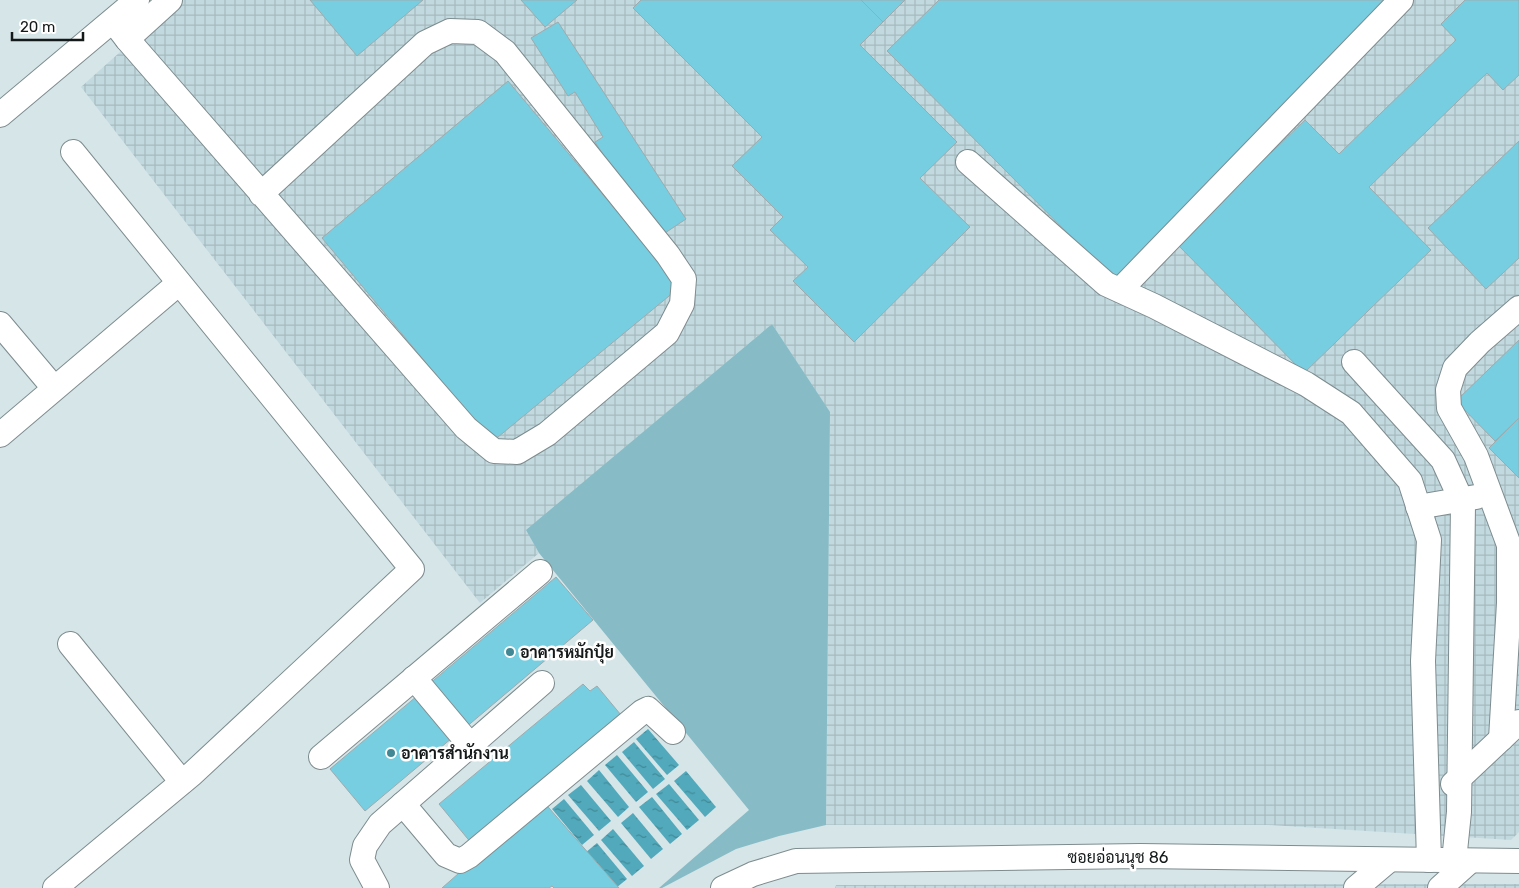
<svg xmlns="http://www.w3.org/2000/svg" width="1519" height="888" viewBox="0 0 1519 888" font-family="Rubik,Sarabun,sans-serif">
<defs>
<pattern id="industrial-grid" width="8" height="8" patternUnits="userSpaceOnUse" patternTransform="scale(1.25)"><rect width="8" height="8" fill="#c2dadf"/><path d="M0 4h8M4 0v8" fill="none" stroke="#a6babf"/></pattern>
<pattern id="water-ripples" width="26" height="14" patternUnits="userSpaceOnUse" patternTransform="scale(1.25)"><rect width="26" height="14" fill="#51a9bb"/><path d="M2 4q2-2 4 0t4 0M15 11q2-2 4 0t4 0" fill="none" stroke="#428997"/></pattern>
</defs>
<rect width="100%" height="100%" fill="#d6e5e8"/>
<g fill="url(#industrial-grid)">
<polygon points="178,0 1519,0 1519,832 1511,840 1269,825 826,825 830,413 772,324 527,530 539,553 480,603 81,87"/>
<polygon points="1519,884 1519,888 835,888 836,885"/>
</g>
<polygon fill="#87bbc6" points="772,324 830,412 826,825 779,836 736,849 662,888 659,888 749,810 539,553 526,530"/>
<g fill="url(#water-ripples)">
<polygon points="648,729 679,765 667,775 636,739"/>
<polygon points="634,742 665,779 653,789 622,752"/>
<polygon points="617,755 648,792 636,802 605,765"/>
<polygon points="599,770 629,807 618,817 587,781"/>
<polygon points="686,771 716,807 705,817 674,781"/>
<polygon points="669,784 699,820 687,830 656,794"/>
<polygon points="581,785 611,821 599,831 568,795"/>
<polygon points="652,797 682,834 670,844 639,807"/>
<polygon points="564,799 594,835 582,845 552,809"/>
<polygon points="633,813 663,849 651,859 621,823"/>
<polygon points="613,829 644,866 632,876 601,840"/>
<polygon points="597,843 627,879 616,888 585,853"/>
</g>
<g fill="#77cee0" stroke="#9dabae">
<polygon points="310,0 423,0 357,56"/>
<polygon points="521,0 577,0 545,27"/>
<polygon points="641,0 861,0 883,22 860,45 957,142 920,178 970,227 854,342 793,281 808,267 770,230 783,217 732,166 762,137 633,8"/>
<polygon points="861,0 905,0 883,22"/>
<polygon points="939,0 1398,0 1114,280 887,51"/>
<polygon points="1465,0 1519,0 1519,75 1503,90 1487,73 1369,187 1431,250 1304,373 1177,244 1305,120 1339,154 1456,40 1441,24"/>
<polygon points="558,22 686,219 656,239 595,142 603,137 575,92 568,96 531,38"/>
<polygon points="508,81 680,287 492,442 322,238"/>
<polygon points="1519,141 1519,258 1486,289 1428,228"/>
<polygon points="1519,340 1519,418 1495,441 1456,401"/>
<polygon points="1519,418 1519,478 1489,448"/>
<polygon points="556,577 593,620 465,728 428,685"/>
<polygon points="583,684 590,691 597,686 621,715 472,844 439,804"/>
<polygon points="417,696 452,738 365,811 330,769"/>
<polygon points="542,800 619,888 554,888 552,886 549,888 442,888"/>
</g>
<g fill="none" stroke-linecap="round" stroke-linejoin="round">
<defs>
<g id="minor">
<polyline points="113,21 127,39 466,428 494,451 517,452 547,434 667,333 682,304 684,279 668,255 505,52 478,32 450,31 425,43 261,194"/>
<polyline points="127,39 170,0"/>
<polyline points="0,115 137,0"/>
<polyline points="968,162 1106,284 1154,306 1306,384 1351,413 1410,481 1429,540 1423,661 1429,860"/>
<polyline points="1120,290 1401,0"/>
<polyline points="0,324 54,388"/>
<polyline points="1354,362 1443,460 1463,504 1459,812 1454,861"/>
<polyline points="0,435 179,283"/>
<polyline points="1418,507 1476,497"/>
<polyline points="70,644 182,782"/>
<polyline points="414,678 470,745"/>
<polyline points="1501,739 1509,603 1509,545 1476,456 1449,408 1448,390 1455,368 1480,342 1519,308"/>
<polyline points="321,757 540,572"/>
<polyline points="1453,784 1519,722"/>
<polyline points="403,804 446,855 460,861 469,856 642,712 648,709 673,732"/>
<polyline points="55,888 192,774 412,569 73,152"/>
<polyline points="377,888 362,860 365,846 380,824 542,683"/>
<polyline points="723,888 753,874 796,861 1140,856 1519,861"/>
<polyline points="1356,888 1389,860"/>
<polyline points="1440,888 1470,861"/>
</g>
</defs>
<use href="#minor" stroke="#7e8c8f" stroke-width="26"/>
<use href="#minor" stroke="#fff" stroke-width="24"/>
</g>
<g fill="#428794" stroke="#fff" stroke-width="2">
<circle cx="510" cy="652" r="5"/>
<circle cx="391" cy="753" r="5"/>
</g>
<g text-anchor="middle" dominant-baseline="central" stroke-width="5" stroke-linejoin="round" paint-order="stroke">
<g font-size="16" font-weight="bold" fill="#14191a" stroke="#fff" text-anchor="start">
<text x="520" y="652">อาคารหมักปุ๋ย</text>
<text x="401" y="753">อาคารสำนักงาน</text>
</g>
<g font-size="16" fill="#14191a" stroke="#fff">
<text x="1118" y="857">ซอยอ่อนนุช 86</text>
</g>
</g>
<path d="M12 32v8h71v-8" fill="none" stroke="#14191a" stroke-width="2.5"/>
<text x="20" y="32" font-size="15" fill="#14191a" stroke="#ffffff" stroke-width="4" paint-order="stroke">20 m</text>
</svg>
